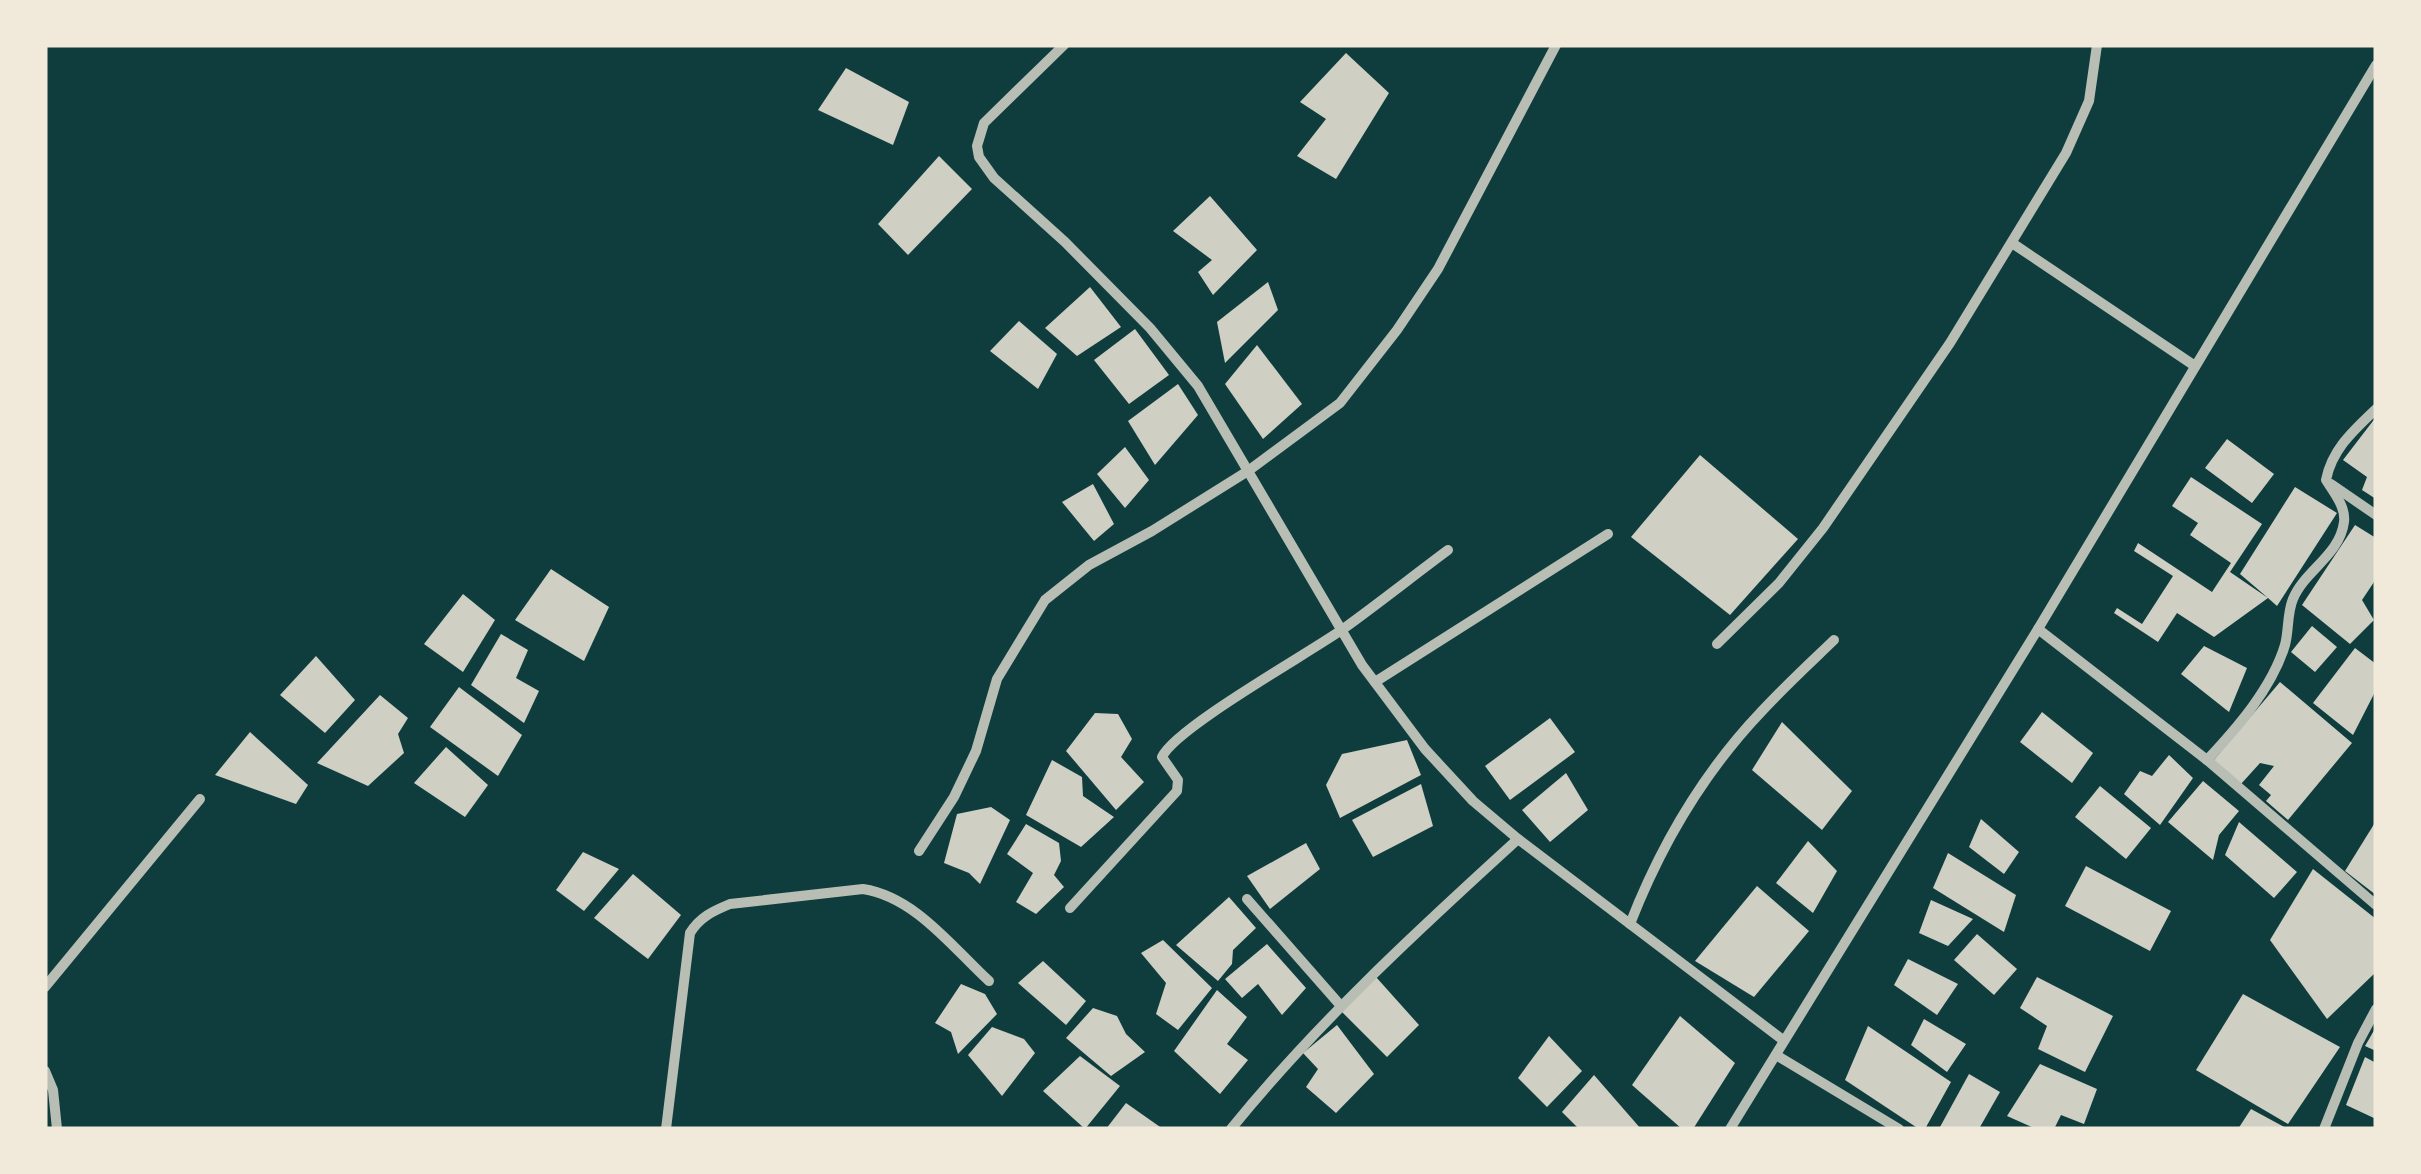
<svg xmlns="http://www.w3.org/2000/svg" width="2421" height="1174" viewBox="0 0 2421 1174" font-family="'Titillium Web',sans-serif">
<rect width="100%" height="100%" fill="#0f3d3e"/>
<g fill="#cfcfc3">
<polygon points="1346,53 1389,93 1336,179 1297,156 1326,119 1300,102"/>
<polygon points="846,68 909,102 893,145 818,110"/>
<polygon points="939,156 972,189 908,255 878,224"/>
<polygon points="1210,196 1257,250 1213,295 1198,272 1212,260 1173,231"/>
<polygon points="1268,282 1278,310 1225,363 1217,322"/>
<polygon points="1090,287 1121,327 1077,356 1045,328"/>
<polygon points="1019,321 1057,354 1038,389 990,351"/>
<polygon points="1135,329 1169,375 1129,404 1094,360"/>
<polygon points="1257,345 1302,404 1263,439 1225,384"/>
<polygon points="1178,384 1198,415 1155,465 1128,421"/>
<polygon points="2376,417 2376,499 2362,490 2367,477 2343,460"/>
<polygon points="2227,439 2274,474 2252,503 2205,468"/>
<polygon points="1125,447 1149,480 1125,508 1097,474"/>
<polygon points="1700,455 1798,539 1730,615 1631,537"/>
<polygon points="2191,477 2262,524 2230,572 2268,598 2240,574 2295,487 2337,513 2277,606 2268,598 2214,637 2177,613 2158,642 2114,613 2117,608 2142,624 2173,576 2134,551 2138,543 2212,592 2231,563 2190,535 2198,523 2172,506"/>
<polygon points="1093,484 1114,524 1094,541 1062,502"/>
<polygon points="2355,525 2376,538 2376,579 2362,600 2374,620 2350,644 2302,605"/>
<polygon points="551,569 609,607 584,661 515,620"/>
<polygon points="463,594 495,620 463,672 424,644"/>
<polygon points="2312,626 2337,647 2315,672 2291,652"/>
<polygon points="501,634 528,650 516,678 539,691 524,723 471,685"/>
<polygon points="2204,646 2247,668 2229,712 2181,674"/>
<polygon points="2355,648 2376,664 2376,690 2353,735 2313,703"/>
<polygon points="316,656 355,700 325,733 280,695"/>
<polygon points="2280,682 2352,743 2288,820 2266,801 2271,795 2259,785 2274,766 2260,763 2241,784 2213,761"/>
<polygon points="459,687 522,735 498,776 430,727"/>
<polygon points="380,695 408,718 398,734 404,753 368,786 317,763"/>
<polygon points="2042,712 2093,753 2072,783 2020,742"/>
<polygon points="1095,713 1118,714 1132,739 1121,757 1144,782 1116,810 1066,751"/>
<polygon points="1550,718 1575,752 1510,800 1485,766"/>
<polygon points="1782,722 1852,791 1822,830 1752,770"/>
<polygon points="250,732 308,785 296,804 215,775"/>
<polygon points="1407,740 1421,775 1340,818 1326,785 1342,754"/>
<polygon points="446,747 488,785 465,817 414,783"/>
<polygon points="2169,755 2193,778 2160,825 2124,794 2140,771 2152,776"/>
<polygon points="1052,760 1082,777 1083,796 1114,817 1081,847 1026,815"/>
<polygon points="1566,773 1588,810 1550,842 1522,810"/>
<polygon points="2203,781 2239,811 2219,835 2213,860 2168,822"/>
<polygon points="1421,784 1433,826 1373,857 1352,820"/>
<polygon points="2100,786 2151,828 2126,859 2075,817"/>
<polygon points="991,807 1010,820 980,884 969,873 944,863 957,814"/>
<polygon points="1981,819 2019,852 2004,874 1969,847"/>
<polygon points="2376,821 2376,895 2345,871"/>
<polygon points="2239,822 2297,872 2274,898 2225,855"/>
<polygon points="1026,824 1059,843 1061,861 1054,875 1064,887 1036,914 1016,902 1033,873 1007,854"/>
<polygon points="1808,841 1837,871 1813,913 1776,883"/>
<polygon points="1306,843 1320,869 1270,909 1247,876"/>
<polygon points="583,852 619,869 584,911 556,890"/>
<polygon points="1948,853 2016,895 2004,932 1933,888"/>
<polygon points="2086,866 2171,911 2150,951 2065,906"/>
<polygon points="2313,869 2376,919 2376,972 2327,1019 2270,940"/>
<polygon points="633,874 681,915 648,959 594,918"/>
<polygon points="1757,886 1809,931 1754,997 1695,961"/>
<polygon points="1229,897 1256,928 1233,950 1232,964 1218,981 1176,945"/>
<polygon points="1931,900 1973,919 1948,946 1919,933"/>
<polygon points="1977,934 2017,969 1994,995 1954,960"/>
<polygon points="1163,940 1212,988 1178,1030 1156,1014 1166,983 1141,953"/>
<polygon points="1267,944 1306,988 1282,1015 1258,984 1242,998 1225,979"/>
<polygon points="1908,959 1958,984 1937,1015 1894,985"/>
<polygon points="1043,961 1086,1001 1066,1025 1018,983"/>
<polygon points="1376,977 1419,1025 1387,1057 1342,1012"/>
<polygon points="2037,977 2113,1016 2085,1072 2038,1049 2047,1026 2020,1008"/>
<polygon points="961,984 985,994 997,1014 958,1054 951,1032 935,1023"/>
<polygon points="1217,990 1247,1017 1227,1044 1248,1060 1220,1094 1174,1051"/>
<polygon points="2243,994 2340,1047 2288,1124 2196,1070"/>
<polygon points="1093,1008 1117,1016 1126,1034 1145,1052 1111,1076 1066,1038"/>
<polygon points="1680,1016 1735,1063 1693,1129 1682,1129 1632,1085"/>
<polygon points="1924,1019 1966,1044 1947,1072 1911,1045"/>
<polygon points="1337,1025 1374,1074 1336,1113 1306,1087 1318,1069 1303,1053"/>
<polygon points="1868,1026 1951,1082 1925,1129 1919,1129 1845,1080"/>
<polygon points="992,1027 1024,1039 1035,1053 1002,1096 968,1055"/>
<polygon points="2376,1027 2376,1051 2365,1046"/>
<polygon points="1549,1036 1582,1071 1547,1107 1518,1078"/>
<polygon points="1080,1056 1120,1086 1085,1129 1043,1091"/>
<polygon points="2365,1057 2376,1063 2376,1119 2346,1105"/>
<polygon points="2040,1064 2097,1089 2084,1124 2061,1115 2054,1129 2036,1129 2007,1116"/>
<polygon points="1969,1074 2000,1092 1980,1127 1940,1127"/>
<polygon points="1594,1075 1641,1129 1579,1129 1562,1112"/>
<polygon points="1126,1103 1163,1129 1106,1129"/>
<polygon points="2251,1109 2288,1129 2238,1129"/>
</g>
<g fill="none" stroke-linecap="round" stroke-linejoin="round">
<g stroke="#b8beb3" stroke-width="10">
<polyline points="1064,45 984,123 977,146 979,157 994,178 1065,242 1150,328 1198,386 1362,665 1425,749 1473,801 1518,839 1783,1040"/>
<polyline points="2012,243 2195,366"/>
<polyline points="2331,484 2376,515"/>
<polyline points="2038,629 2207,760 2376,905"/>
<polyline points="1717,644 1779,583 1823,528 1950,343 2066,153 2089,101 2097,45"/>
<polyline points="1375,682 1608,534"/>
<path d="M2207 760C2237 728 2272 688 2285 645 2289 630 2287 613 2293 599 2304 571 2340 555 2344 522 2346 507 2334 493 2326 480 2332 449 2354 430 2376 409"/>
<polyline points="919,851 954,797 976,751 997,679 1045,600 1089,565 1152,531 1248,471 1340,403 1397,330 1438,269 1556,45"/>
<polyline points="1247,899 1341,1006"/>
<path d="M1070 908 1177 791 1178 780 1162 757C1175 728 1309 653 1343 629 1379 603 1413 576 1448 550"/>
<path d="M1630 924C1660 847 1704 772 1761 712 1784 687 1809 664 1834 640"/>
<polyline points="45,987 200,799"/>
<polyline points="1776,1055 1899,1129"/>
<polyline points="45,1071 53,1090 57,1129"/>
<path d="M666 1129 690 933C700 917 713 911 730 904L863 889C915 897 952 947 989 981"/>
<path d="M1231 1129C1317 1023 1417 931 1518 839"/>
<polyline points="1730,1129 2038,629 2376,65"/>
<polyline points="2324,1129 2358,1043 2376,1009"/>
</g>
</g>
<rect width="2421" height="1174" fill="none" stroke="#f1e9da" stroke-width="95"/>
</svg>
